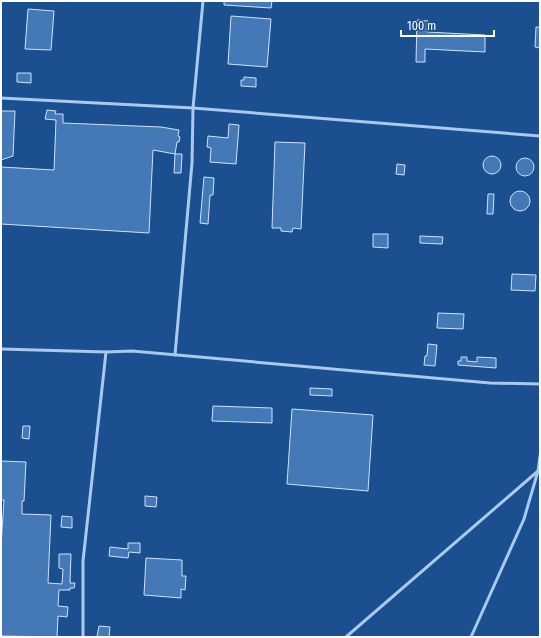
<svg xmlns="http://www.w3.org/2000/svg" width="541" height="638" viewBox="0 0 541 638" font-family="'Fira Sans Condensed',sans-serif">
<rect width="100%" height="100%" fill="#1b4f8f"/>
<g fill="#4478b7" stroke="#cfe3fa">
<polygon points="224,1 272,1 271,8 224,5"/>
<polygon points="28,9 54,11 51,50 25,49"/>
<polygon points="231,16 271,19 267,67 228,64"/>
<polygon points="417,20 428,21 427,32 485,35 485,52 425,49 425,62 416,62"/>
<polygon points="536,27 540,27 540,48 535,47"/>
<polygon points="17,73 31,73 31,83 17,82"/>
<polygon points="244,77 256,78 256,87 241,86 241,80 244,80"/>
<polygon points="47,110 56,111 55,114 63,114 63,123 161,127 179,130 178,136 180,137 179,142 177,142 175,154 182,154 181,173 174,173 175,154 153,150 149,233 1,224 1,167 54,170 56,120 45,119"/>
<polygon points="1,111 15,111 13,156 1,160"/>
<polygon points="229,124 239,125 236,164 210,162 211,148 207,147 208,136 228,138"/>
<polygon points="275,142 305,143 301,229 293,228 292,232 281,231 281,228 272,228"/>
<circle cx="492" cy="165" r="9"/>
<circle cx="525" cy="167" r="9"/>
<polygon points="397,164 405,165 404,175 396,174"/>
<polygon points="204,177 214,178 213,195 210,195 208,224 200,223"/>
<circle cx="520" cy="201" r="10"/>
<polygon points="488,194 494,194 493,214 487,214"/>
<polygon points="373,234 388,234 388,248 373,247"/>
<polygon points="420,236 443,237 442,244 420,243"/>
<polygon points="512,274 536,275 535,291 511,290"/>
<polygon points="438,313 464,314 463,329 437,328"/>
<polygon points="428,344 437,345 435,366 424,365 425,356 427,356"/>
<polygon points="461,357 467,357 467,361 477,362 477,357 496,358 496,368 458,365 458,361 461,361"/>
<polygon points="310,388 332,389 332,396 310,395"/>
<polygon points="213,406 272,408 272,423 212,421"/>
<polygon points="292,409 373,415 368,491 287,484"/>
<polygon points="23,426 30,426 29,439 22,438"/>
<polygon points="1,461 26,462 24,501 22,501 22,514 51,515 48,583 62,584 63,569 59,568 59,554 71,554 70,583 75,583 74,588 70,588 70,590 59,590 58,606 68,607 67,617 58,616 57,637 1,636 1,546 4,500 1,500"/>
<polygon points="145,496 157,497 156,507 145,506"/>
<polygon points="62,516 72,517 72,528 61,527"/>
<polygon points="128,543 140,543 140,553 129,552 128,558 109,556 110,547 128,549"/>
<polygon points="146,558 182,560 182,576 186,576 185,590 181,589 181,598 144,595"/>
<polygon points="99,626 110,627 109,637 97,637"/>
</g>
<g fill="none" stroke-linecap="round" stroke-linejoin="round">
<g stroke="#a9c9ee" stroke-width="3">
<polyline points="1,98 193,108 540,136"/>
<polyline points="1,349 106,352 132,351 490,383 540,384"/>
<polyline points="175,355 192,163 193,108 203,1"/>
<polyline points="83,637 83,561 106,352"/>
<polyline points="346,637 538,471"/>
<polyline points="471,637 524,519 538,471 540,456"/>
</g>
</g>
<rect width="541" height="638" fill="none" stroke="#ffffff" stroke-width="4"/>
<path d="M401 30v6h93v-6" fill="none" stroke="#ffffff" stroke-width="2"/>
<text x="407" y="30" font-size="12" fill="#ffffff" stroke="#1b4f8f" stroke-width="3" paint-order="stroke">100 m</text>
</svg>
